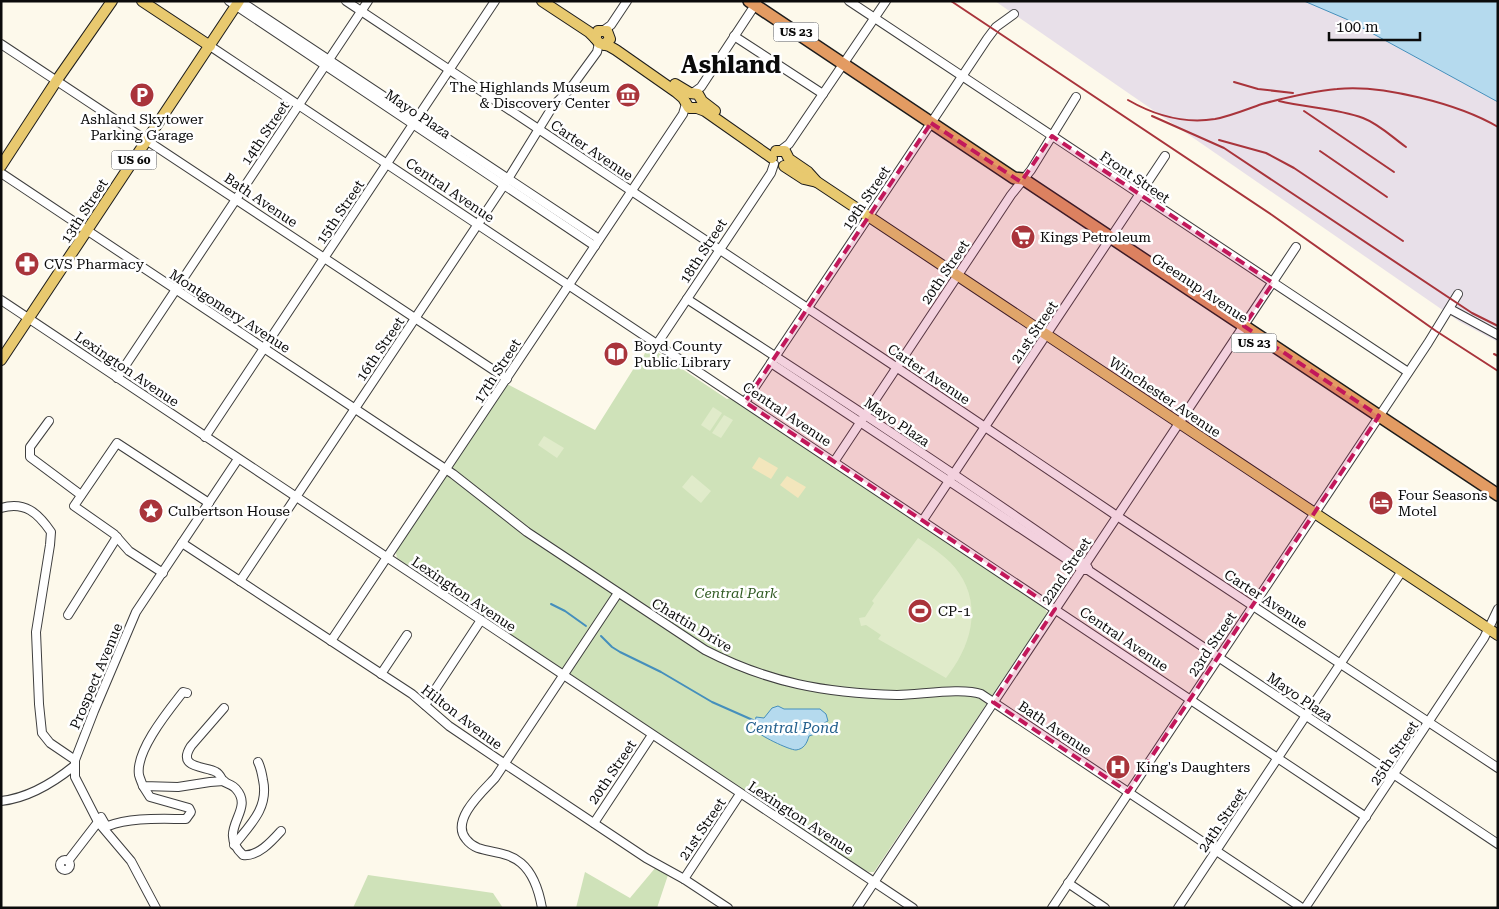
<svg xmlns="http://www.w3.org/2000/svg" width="1499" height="909" viewBox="0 0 1499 909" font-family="'Roboto Serif',serif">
<rect width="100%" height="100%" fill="#fdf9eb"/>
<polygon fill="#e8e0e9" points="995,1 1304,1 1346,19 1498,102 1498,342 1460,322"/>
<g fill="#cfe2b9">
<polygon points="648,346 727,399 730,398 1043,606 1047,612 1046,615 874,872 869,872 862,869 397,558 396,553 398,547 506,385 509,385 595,430 634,368 641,362"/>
<polygon points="656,867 668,875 657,908 576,908 585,872 630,898"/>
<polygon points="368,875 493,893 503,908 353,908"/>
</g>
<g fill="#f3e6bc">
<polygon points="759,457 778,468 771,479 752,468"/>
<polygon points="787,476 806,487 798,498 780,485"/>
</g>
<g fill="#e0ebca">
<polygon points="713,407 722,413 710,431 701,425"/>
<polygon points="724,415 733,420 721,438 712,433"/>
<polygon points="544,436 564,448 557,458 538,445"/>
<polygon points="692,475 711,491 701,503 682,487"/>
<path d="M918 538C933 548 949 558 959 573 983 608 970 648 946 678L878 639 881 635 866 625 861 626 859 618 865 617 874 603 872 601Z"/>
</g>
<g fill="#b5daee" stroke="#458fbc">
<polygon points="1304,1 1498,1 1498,102 1346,19"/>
<path d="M778 706 784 709H820L826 714 828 721 822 724 815 734 809 736C807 743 804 749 796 750 789 750 758 735 754 729L756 717 764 718 772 708Z"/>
</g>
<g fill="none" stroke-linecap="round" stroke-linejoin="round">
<g stroke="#458fbc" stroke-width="2">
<polyline points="551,604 565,611 586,626"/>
<polyline points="601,636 612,647 620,652 661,672 712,702 755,721"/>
</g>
<defs>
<g id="minor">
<polyline points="229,1 595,246"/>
<polyline points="240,1 599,239"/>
<polyline points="346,1 896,367 1114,514 1498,768"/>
<polyline points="849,1 1408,372"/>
<polyline points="604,30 611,25 627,1"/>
<polyline points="734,36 823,94"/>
<polyline points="1,44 507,379"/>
<polyline points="210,46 1366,817"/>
<polyline points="694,92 701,87 757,2"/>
<polyline points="781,150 789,144 886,1"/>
<path d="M1 173 453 474 527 532 705 650C769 683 825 693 897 695 919 695 962 687 981 694L1302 908"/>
<path d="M687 299C821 386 955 473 1086 565L1088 568"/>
<polyline points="1,300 913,908"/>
<polyline points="1450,309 1498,335"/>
<polyline points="657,344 771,173 774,164"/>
<polyline points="771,363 1083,570 1088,570 1498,844"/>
<polyline points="117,378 368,1"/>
<polyline points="745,402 987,39 996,27 1014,14"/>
<polyline points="49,421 30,447 30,457 81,495"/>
<polyline points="205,437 495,1"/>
<polyline points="834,462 1011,195 1031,170 1076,97"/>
<path d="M1 508C25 501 38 513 51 532L50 545 36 632 39 704 42 733 50 743 75 760"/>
<polyline points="923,520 1165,156"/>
<polyline points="182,543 412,694 449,726 505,764 646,858 684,879 728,908"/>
<polyline points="163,573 129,551 114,534 74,506 117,443 209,503"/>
<polyline points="240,581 508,179 553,106 570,89 597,52 599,43"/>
<polyline points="68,615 117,537"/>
<polyline points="331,641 683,114 686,104"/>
<polyline points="381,674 407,635"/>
<path d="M187 693 183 692C169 710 135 751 139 775 140 779 142 783 143 786L178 787 210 782 224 781"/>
<polyline points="425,705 481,620"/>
<path d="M224 708 191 746C176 769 206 766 216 772 220 774 221 778 223 781 227 784 233 785 236 789 256 811 215 829 243 855 258 857 272 841 281 831"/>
<path d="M1 801C29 798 53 783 74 766"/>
<path d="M101 817 105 824 108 826C130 817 162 819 186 819L191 812 189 808 150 797 143 786"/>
<polyline points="594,823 652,735"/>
<path d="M234 845C250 825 269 808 263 780 262 774 261 768 258 762"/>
<circle cx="65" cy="865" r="5"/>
<polyline points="68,861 98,822"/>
<polyline points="684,879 740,794"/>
<polyline points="1068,883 1105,908"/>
<polyline points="156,908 131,861 98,822 75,777 75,760 94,711 136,612 238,459"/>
<path d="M542 908C539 891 534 874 521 863 508 852 493 853 478 848 473 846 469 843 466 839 450 820 483 791 495 778L618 593"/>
<polyline points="857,908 1296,247"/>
<polyline points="1052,908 1428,343 1458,294"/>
<polyline points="1178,908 1402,571"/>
<polyline points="1305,908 1484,638 1498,609"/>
</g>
<g id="major">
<polyline points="142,1 210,46"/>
<polyline points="542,1 589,32 595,38 599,43 609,46 616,50 676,92 683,98 689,108 697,108 705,111 772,158"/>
<polyline points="595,38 598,31 607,31 610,39 604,45"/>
<polyline points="675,84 690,93 698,94 702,101 715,111"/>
<polyline points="776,151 785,151 789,159 808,172 817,182 1498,635"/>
<polyline points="1,166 57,80 112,1"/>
<polyline points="784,166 804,179 817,182"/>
<polyline points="1,360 239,1"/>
</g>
<polyline id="highway" points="749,1 1014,178 1023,179 1498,495"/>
</defs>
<use href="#minor" stroke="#3e3e3e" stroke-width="10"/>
<use href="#major" stroke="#1c1c1c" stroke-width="12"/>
<use href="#highway" stroke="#1c1c1c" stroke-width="14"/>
<use href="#minor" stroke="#fff" stroke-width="8"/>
<use href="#major" stroke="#e8c96f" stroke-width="10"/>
<use href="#highway" stroke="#e39b62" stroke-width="11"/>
<g stroke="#a9343b" stroke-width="2">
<polyline points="951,1 1272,215 1436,331 1498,371"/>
<polyline points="1234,82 1258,89 1293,93"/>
<path d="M1128 100C1154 115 1184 124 1215 119 1231 116 1247 109 1262 104 1284 98 1315 91 1337 89 1381 84 1459 104 1498 127"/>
<path d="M1279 101C1307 108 1336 108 1363 118 1379 124 1392 137 1406 147"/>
<polyline points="1304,111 1394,172"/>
<polyline points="1152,116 1224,148 1472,313 1498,326"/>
<polyline points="1219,140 1266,153 1294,168 1403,241"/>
<polyline points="1320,151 1387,197"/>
<polyline points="1494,354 1498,356"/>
</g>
</g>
<path fill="#c2185b" fill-opacity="0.2" stroke="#c2185b" stroke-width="4" stroke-dasharray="10 6" stroke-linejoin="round" d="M931 123 1021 182 1052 136 1273 283 1244 326 1379 416 1128 792 993 702 1055 609 745 402Z"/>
<defs>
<symbol id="parking-disc" viewBox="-11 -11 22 22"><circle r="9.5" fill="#a9343b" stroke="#fff"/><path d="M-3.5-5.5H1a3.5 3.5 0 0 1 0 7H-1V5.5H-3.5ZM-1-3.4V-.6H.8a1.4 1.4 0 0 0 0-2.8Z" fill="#fff"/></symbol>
<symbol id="museum-disc" viewBox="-11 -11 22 22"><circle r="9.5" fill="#a9343b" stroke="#fff"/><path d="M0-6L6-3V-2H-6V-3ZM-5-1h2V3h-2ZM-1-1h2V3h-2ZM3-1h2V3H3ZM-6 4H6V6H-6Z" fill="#fff"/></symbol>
<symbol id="supermarket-disc" viewBox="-11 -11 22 22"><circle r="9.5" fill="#a9343b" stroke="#fff"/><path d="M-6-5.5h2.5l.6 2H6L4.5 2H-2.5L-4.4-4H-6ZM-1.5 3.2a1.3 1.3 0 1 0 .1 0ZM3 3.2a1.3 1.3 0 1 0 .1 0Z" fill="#fff"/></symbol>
<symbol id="pharmacy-disc" viewBox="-11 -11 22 22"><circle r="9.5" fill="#a9343b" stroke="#fff"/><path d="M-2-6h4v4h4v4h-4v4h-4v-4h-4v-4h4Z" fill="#fff"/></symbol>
<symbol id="library-disc" viewBox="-11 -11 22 22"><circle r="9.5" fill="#a9343b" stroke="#fff"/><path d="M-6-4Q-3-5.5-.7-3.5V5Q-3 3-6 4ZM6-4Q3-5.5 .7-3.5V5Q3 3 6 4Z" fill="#fff"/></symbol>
<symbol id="hotel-disc" viewBox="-11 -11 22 22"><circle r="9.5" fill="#a9343b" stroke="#fff"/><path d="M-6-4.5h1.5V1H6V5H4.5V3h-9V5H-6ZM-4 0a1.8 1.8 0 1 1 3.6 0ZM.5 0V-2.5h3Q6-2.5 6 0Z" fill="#fff"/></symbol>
<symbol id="sight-disc" viewBox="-11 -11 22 22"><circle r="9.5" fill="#a9343b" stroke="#fff"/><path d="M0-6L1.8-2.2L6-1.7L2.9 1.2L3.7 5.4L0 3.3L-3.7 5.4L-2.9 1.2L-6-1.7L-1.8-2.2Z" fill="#fff"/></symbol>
<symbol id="stadium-disc" viewBox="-11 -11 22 22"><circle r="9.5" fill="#a9343b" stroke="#fff"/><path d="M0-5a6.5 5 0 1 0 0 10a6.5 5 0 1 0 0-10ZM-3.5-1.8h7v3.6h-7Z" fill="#fff"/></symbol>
<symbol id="hospital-disc" viewBox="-11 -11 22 22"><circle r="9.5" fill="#a9343b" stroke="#fff"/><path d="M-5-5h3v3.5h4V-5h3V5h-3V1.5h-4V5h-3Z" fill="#fff"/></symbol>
</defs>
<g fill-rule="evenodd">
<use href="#parking-disc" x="128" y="81" width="28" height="28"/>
<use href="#museum-disc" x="614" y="81" width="28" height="28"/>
<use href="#supermarket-disc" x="1009" y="223" width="28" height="28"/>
<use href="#pharmacy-disc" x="13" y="250" width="28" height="28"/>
<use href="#library-disc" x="602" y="340" width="28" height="28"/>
<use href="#hotel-disc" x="1367" y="489" width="28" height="28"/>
<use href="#sight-disc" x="137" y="497" width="28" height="28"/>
<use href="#stadium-disc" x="906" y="597" width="28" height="28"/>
<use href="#hospital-disc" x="1104" y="753" width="28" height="28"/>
</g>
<g text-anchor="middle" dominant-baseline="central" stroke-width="5" stroke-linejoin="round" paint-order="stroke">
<g fill="#fff" stroke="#545454" stroke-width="1">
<rect x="773.5" y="22.5" width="45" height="19" rx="4"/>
<rect x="111.5" y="150.5" width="45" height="19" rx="4"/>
<rect x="1231.5" y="333.5" width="45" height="19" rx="4"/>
</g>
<g font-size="12" font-weight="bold" fill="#0b0b0b">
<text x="796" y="32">US 23</text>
<text x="134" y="160">US 60</text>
<text x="1254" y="343">US 23</text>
</g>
<g font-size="14" fill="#0b0b0b" stroke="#fff" text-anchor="start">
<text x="610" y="87" text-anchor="end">The Highlands Museum<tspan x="610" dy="16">&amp; Discovery Center</tspan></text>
<text x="142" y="119" text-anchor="middle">Ashland Skytower<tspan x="142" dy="16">Parking Garage</tspan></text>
<text x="1040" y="237">Kings Petroleum</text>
<text x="44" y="264">CVS Pharmacy</text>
<text x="634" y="346">Boyd County<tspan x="634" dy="16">Public Library</tspan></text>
<text x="1398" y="495">Four Seasons<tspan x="1398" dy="16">Motel</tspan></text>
<text x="168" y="511">Culbertson House</text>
<text x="938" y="611">CP-1</text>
<text x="1136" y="767">King's Daughters</text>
</g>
<g font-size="14" fill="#0b0b0b" stroke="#fff">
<text transform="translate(418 114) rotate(34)">Mayo Plaza</text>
<text transform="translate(265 133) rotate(-56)">14th Street</text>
<text transform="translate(592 150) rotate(34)">Carter Avenue</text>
<text transform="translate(1135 177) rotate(34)">Front Street</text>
<text transform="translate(450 190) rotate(34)">Central Avenue</text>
<text transform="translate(866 198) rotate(-56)">19th Street</text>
<text transform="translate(261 200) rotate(34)">Bath Avenue</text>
<text transform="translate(84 211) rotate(-57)">13th Street</text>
<text transform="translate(340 212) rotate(-56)">15th Street</text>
<text transform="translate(703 251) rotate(-57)">18th Street</text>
<text transform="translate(945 272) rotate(-56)">20th Street</text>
<text transform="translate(1200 288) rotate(34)">Greenup Avenue</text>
<text transform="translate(230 311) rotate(33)">Montgomery Avenue</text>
<text transform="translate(1034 332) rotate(-56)">21st Street</text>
<text transform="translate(380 349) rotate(-56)">16th Street</text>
<text transform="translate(127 369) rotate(34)">Lexington Avenue</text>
<text transform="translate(497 371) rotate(-57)">17th Street</text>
<text transform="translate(929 374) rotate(34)">Carter Avenue</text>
<text transform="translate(1165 397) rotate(34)">Winchester Avenue</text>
<text transform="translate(787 414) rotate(34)">Central Avenue</text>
<text transform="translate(897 422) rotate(34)">Mayo Plaza</text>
<text transform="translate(1066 571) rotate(-56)">22nd Street</text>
<text transform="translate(464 594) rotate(34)">Lexington Avenue</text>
<text transform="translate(1266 599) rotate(33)">Carter Avenue</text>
<text transform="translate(692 625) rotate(31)">Chattin Drive</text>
<text transform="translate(1124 639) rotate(34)">Central Avenue</text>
<text transform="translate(1212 644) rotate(-56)">23rd Street</text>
<text transform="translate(96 676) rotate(-67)">Prospect Avenue</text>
<text transform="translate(1300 697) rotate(34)">Mayo Plaza</text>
<text transform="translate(462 717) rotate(37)">Hilton Avenue</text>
<text transform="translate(1055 728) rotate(34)">Bath Avenue</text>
<text transform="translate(1394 753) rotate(-56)">25th Street</text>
<text transform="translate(612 772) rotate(-56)">20th Street</text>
<text transform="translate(801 818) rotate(33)">Lexington Avenue</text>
<text transform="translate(1222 820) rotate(-56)">24th Street</text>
<text transform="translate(702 829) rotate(-56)">21st Street</text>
</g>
<g font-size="14" font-style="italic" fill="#305a23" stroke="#fff">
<text x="736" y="593">Central Park</text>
</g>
<g font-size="15" font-style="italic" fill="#24608d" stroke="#fff">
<text x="792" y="728">Central Pond</text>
</g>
<g font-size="24" font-weight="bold" fill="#0b0b0b" stroke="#fff">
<text x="731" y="65">Ashland</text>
</g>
</g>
<rect width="1499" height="909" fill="none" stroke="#0b0b0b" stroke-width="5"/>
<path d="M1329 32v8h91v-8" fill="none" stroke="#0b0b0b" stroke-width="2.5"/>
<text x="1336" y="32" font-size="15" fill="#0b0b0b" stroke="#ffffff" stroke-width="4" paint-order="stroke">100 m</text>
</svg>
